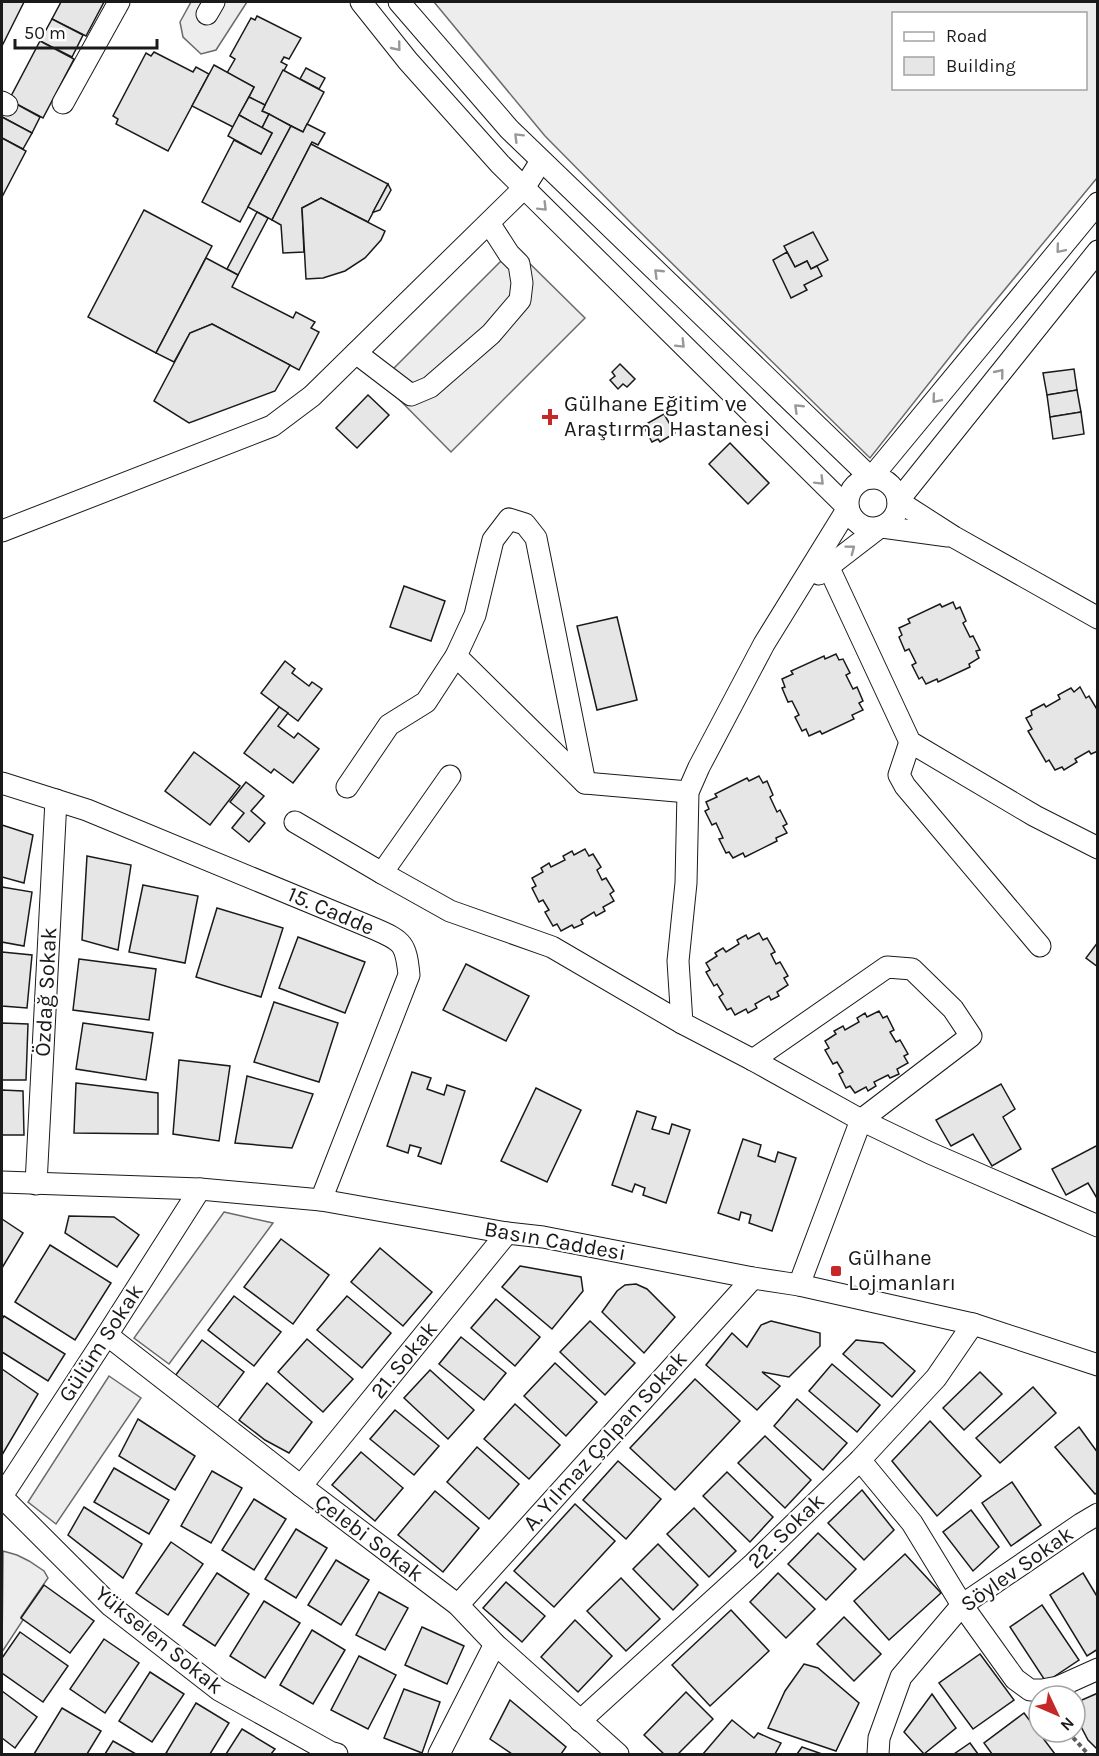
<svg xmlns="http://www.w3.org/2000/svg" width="1099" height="1756" viewBox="0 0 1099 1756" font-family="Karla,sans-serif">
<rect width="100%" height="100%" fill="#fff"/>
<g fill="#ededed" stroke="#6a6a6a" stroke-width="1.5" fill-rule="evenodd">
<polygon points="191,2 247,2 216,50 201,54 183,37 180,22"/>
<path d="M434 2H1097V178L968 334 870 458 633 225 545 136ZM894 14H1086V88H894Z"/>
<polygon points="514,248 585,318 451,452 381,381"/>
<polygon points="224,1212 273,1223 169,1364 134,1338"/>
<polygon points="109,1376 141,1398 56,1524 28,1502"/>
<polygon points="3,1551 17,1555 29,1561 44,1571 48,1578 21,1617 23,1620 2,1652"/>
</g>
<g fill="#e6e6e6" stroke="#1a1a1a" stroke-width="1.5">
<polygon points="2,2 24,2 2,46"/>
<polygon points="61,2 104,2 86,36 52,19"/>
<polygon points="257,16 301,38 289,59 284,57 281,62 287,65 265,105 249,97 254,87 227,73 235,59 230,56 251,18 255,20"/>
<polygon points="52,19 83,35 72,57 40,41"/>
<polygon points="40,41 74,59 43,118 9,100"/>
<polygon points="154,52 193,72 196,67 209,74 168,151 116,124 118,119 113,116 146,53 151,56"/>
<polygon points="214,65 254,87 233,127 192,106"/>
<polygon points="306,68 325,78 319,89 300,79"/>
<polygon points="283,70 324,92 303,132 262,111"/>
<polygon points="249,97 265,105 262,111 269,114 262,128 239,115"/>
<polygon points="9,100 40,117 32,133 2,117"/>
<polygon points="269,114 291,126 240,222 202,202 234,140 261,154 272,133 262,128"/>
<polygon points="239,115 272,133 261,154 228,136"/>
<polygon points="2,117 32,133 23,149 2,138"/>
<polygon points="307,124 325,133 318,145 312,142 272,220 248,207 291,126 303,132"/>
<polygon points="2,138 26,151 2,197"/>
<polygon points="311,144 388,184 368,222 321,198 302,208 304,252 283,253 281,225 272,220"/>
<polygon points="388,184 391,190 380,210 374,212 373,212"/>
<polygon points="321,198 385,231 381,240 365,258 345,271 323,278 306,279 302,208"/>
<polygon points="144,210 212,246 156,353 88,317"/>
<polygon points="257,212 268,218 238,275 227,269"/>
<polygon points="813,232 828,260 811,269 807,261 795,267 784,246"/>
<polygon points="787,252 795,267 807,261 811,269 817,266 822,276 804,285 807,290 791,298 773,260"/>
<polygon points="206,258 238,275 232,287 293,318 296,312 315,322 311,328 319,332 299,370 212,324 190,333 174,362 156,353"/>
<polygon points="212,324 290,365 275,391 189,423 154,401 190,333"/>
<polygon points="620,364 635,379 627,387 623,384 618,389 610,380 615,376 612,372"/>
<polygon points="1074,369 1077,390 1047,395 1043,373"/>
<polygon points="1077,390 1081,412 1050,417 1047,395"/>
<polygon points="368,395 389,415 357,448 336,428"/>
<polygon points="1081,412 1084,434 1053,439 1050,417"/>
<polygon points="664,414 675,433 660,442 658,439 652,442 645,429 650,426 648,423"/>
<polygon points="730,443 769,483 748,504 709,464"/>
<polygon points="404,586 445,601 431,641 390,627"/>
<polygon points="953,602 956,609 960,607 966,621 963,623 970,637 973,636 980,650 976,651 979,658 969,664 970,667 938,682 937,679 926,684 922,677 919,679 912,665 916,663 909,649 905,651 899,637 902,635 899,628 910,623 908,619 940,604 942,607"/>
<polygon points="617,617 637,700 597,710 577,626"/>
<polygon points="836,654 839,660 843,659 850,673 846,675 853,689 857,687 863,701 859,703 863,710 852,715 854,719 822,734 820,731 809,736 806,729 802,731 795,717 799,715 792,701 788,702 782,688 785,687 782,679 793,674 791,671 824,656 825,659"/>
<polygon points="285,661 295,669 292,673 309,686 312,682 322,689 298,721 261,693"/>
<polygon points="1080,687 1086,698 1089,696 1098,711 1098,751 1091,754 1089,751 1075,759 1077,762 1064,770 1062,767 1055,770 1049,760 1046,762 1028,731 1032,729 1026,718 1032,715 1031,711 1044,704 1046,707 1060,699 1058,695 1071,688 1074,692"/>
<polygon points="279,707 288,713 278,726 294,738 298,733 319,749 293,783 274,769 271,773 244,753"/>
<polygon points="194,752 240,786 210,825 165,791"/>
<polygon points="759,776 763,783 767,781 773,795 770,797 777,812 780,810 787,824 783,826 787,833 776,838 777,841 745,857 743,853 733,858 729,852 726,853 719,839 723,838 716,823 712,825 705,811 709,809 706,802 717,797 715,794 747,778 749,781"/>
<polygon points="246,782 264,796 251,811 265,823 249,842 232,828 244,813 230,802"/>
<polygon points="2,825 33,835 24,883 2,877"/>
<polygon points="585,849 589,856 593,854 601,867 597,870 602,880 606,878 614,891 610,894 614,901 603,907 605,911 596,916 594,912 581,920 583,924 574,928 572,925 561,931 557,924 553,926 545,912 549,910 543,900 539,902 532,888 536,886 532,878 543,872 541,868 549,863 551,867 565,860 563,856 572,851 574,855"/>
<polygon points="87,856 131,865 118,950 82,940"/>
<polygon points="143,885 198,896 185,963 129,952"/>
<polygon points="2,887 32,892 24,946 2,942"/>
<polygon points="217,908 283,928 261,997 196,977"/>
<polygon points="759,933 763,940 767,938 775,952 771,954 776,964 780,962 788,976 784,978 788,985 777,992 779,996 771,1000 769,996 755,1004 757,1008 748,1013 746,1009 735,1015 731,1008 727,1010 719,997 723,994 717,984 714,986 706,972 710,970 706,963 717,956 715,953 723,948 726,952 739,944 737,940 746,935 748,939"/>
<polygon points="298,937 365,962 345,1013 279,988"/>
<polygon points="1098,942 1098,967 1086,958"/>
<polygon points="2,952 32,955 27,1008 2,1006"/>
<polygon points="79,959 156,969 149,1020 73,1010"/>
<polygon points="466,964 529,996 506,1041 443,1010"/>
<polygon points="274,1002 338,1023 319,1082 254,1062"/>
<polygon points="879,1011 883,1018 887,1016 894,1030 890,1032 896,1042 900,1040 908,1054 904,1056 908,1063 897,1069 899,1074 890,1078 888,1075 874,1082 876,1086 868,1091 866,1087 855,1093 850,1086 846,1088 839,1074 843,1072 837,1062 833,1064 825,1050 829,1048 825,1041 836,1034 834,1031 843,1026 845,1030 859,1022 857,1018 865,1013 867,1017"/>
<polygon points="2,1023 28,1024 26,1080 2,1080"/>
<polygon points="83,1023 153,1033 146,1080 76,1069"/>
<polygon points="179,1060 230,1066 219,1141 173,1134"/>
<polygon points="412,1072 431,1078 427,1089 444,1095 447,1085 465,1091 441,1164 418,1156 421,1148 410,1145 408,1153 387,1146"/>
<polygon points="247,1076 313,1094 292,1148 235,1143"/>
<polygon points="76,1083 158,1093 158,1134 74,1133"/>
<polygon points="1001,1084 1015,1109 1003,1117 1021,1149 992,1166 973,1134 951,1146 936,1120"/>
<polygon points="536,1088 581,1110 547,1182 501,1161"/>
<polygon points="2,1090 23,1091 24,1135 2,1135"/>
<polygon points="637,1111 656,1117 652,1129 669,1134 672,1124 690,1130 666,1203 643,1195 645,1188 635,1184 632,1192 612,1185"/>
<polygon points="743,1139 761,1145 758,1156 775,1162 778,1152 796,1158 772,1231 749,1223 751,1215 741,1212 739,1220 718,1213"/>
<polygon points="1098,1145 1098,1200 1088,1183 1066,1195 1052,1169"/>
<polygon points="69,1216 114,1217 139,1235 117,1267 65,1233"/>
<polygon points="2,1219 23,1233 2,1268"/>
<polygon points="281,1239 329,1275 293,1324 244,1287"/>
<polygon points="50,1245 111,1283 75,1340 15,1302"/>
<polygon points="380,1248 432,1292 403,1326 351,1282"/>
<polygon points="520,1266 581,1277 583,1291 552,1329 502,1287"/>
<polygon points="636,1284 647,1289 675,1317 644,1353 602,1312 617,1291 625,1285"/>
<polygon points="234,1296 281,1332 254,1366 208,1330"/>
<polygon points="347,1296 391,1333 362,1368 317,1330"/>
<polygon points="496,1299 540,1337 515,1366 471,1328"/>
<polygon points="4,1316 65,1354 48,1381 2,1352 2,1319"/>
<polygon points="590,1321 635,1363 605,1395 560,1352"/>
<polygon points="771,1321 820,1333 820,1346 789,1377 762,1372 780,1386 757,1410 706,1365 732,1333 747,1347 761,1325"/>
<polygon points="461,1337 506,1373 484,1400 439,1364"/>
<polygon points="307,1339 353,1379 323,1412 278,1372"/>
<polygon points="202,1340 244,1372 217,1408 175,1376"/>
<polygon points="856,1340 883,1343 915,1371 892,1397 843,1354"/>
<polygon points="555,1363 597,1402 566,1436 524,1396"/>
<polygon points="832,1364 880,1405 857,1432 809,1391"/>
<polygon points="2,1369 38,1394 2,1455"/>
<polygon points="430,1370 474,1410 448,1439 404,1398"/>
<polygon points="980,1372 1002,1394 964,1430 943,1408"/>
<polygon points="695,1379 740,1421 675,1490 630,1448"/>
<polygon points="267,1383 312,1422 289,1453 265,1440 239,1420"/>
<polygon points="1033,1387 1056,1413 1000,1463 976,1438"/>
<polygon points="797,1399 847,1443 823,1470 774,1426"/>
<polygon points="515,1404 560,1445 529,1479 484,1439"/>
<polygon points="395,1410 439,1446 414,1475 370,1439"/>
<polygon points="138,1419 195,1456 175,1490 119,1456"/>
<polygon points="930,1421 981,1476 937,1516 892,1461"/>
<polygon points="1079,1427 1098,1453 1098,1492 1095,1494 1055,1447"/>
<polygon points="765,1436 811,1480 785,1508 738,1463"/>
<polygon points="477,1447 519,1484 489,1519 447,1482"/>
<polygon points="361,1452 403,1488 375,1521 332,1485"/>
<polygon points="618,1461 661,1499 626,1539 583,1500"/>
<polygon points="114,1468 169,1500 149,1534 94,1502"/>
<polygon points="212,1471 242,1488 211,1543 181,1526"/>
<polygon points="727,1472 773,1517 750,1542 703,1496"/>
<polygon points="1012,1482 1041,1525 1011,1546 982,1503"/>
<polygon points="862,1490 894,1530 864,1560 828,1523"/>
<polygon points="435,1491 479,1528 443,1572 398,1535"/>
<polygon points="254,1499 286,1519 254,1570 222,1550"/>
<polygon points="575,1504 615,1541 554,1607 514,1571"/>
<polygon points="84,1507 142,1544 123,1578 68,1535"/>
<polygon points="694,1508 736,1551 709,1577 667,1534"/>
<polygon points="971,1510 999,1547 973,1571 943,1532"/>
<polygon points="296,1529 327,1548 296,1598 265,1579"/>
<polygon points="818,1533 856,1569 826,1600 788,1564"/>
<polygon points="171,1542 203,1564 168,1615 136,1593"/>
<polygon points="658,1544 698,1585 673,1610 633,1569"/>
<polygon points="905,1554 941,1593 889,1640 854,1601"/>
<polygon points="336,1560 369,1580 341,1625 308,1605"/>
<polygon points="217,1573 249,1594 215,1646 183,1625"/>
<polygon points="778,1573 815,1609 786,1638 750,1602"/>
<polygon points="1083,1573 1098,1598 1098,1649 1087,1656 1050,1595"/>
<polygon points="621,1578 660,1619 626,1651 587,1611"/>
<polygon points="506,1582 545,1616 522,1642 483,1608"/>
<polygon points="44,1585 94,1621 70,1653 21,1618"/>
<polygon points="379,1592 408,1608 385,1650 356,1635"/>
<polygon points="264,1601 300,1623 265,1678 230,1656"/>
<polygon points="1042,1605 1079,1660 1046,1682 1010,1627"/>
<polygon points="731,1610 769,1651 710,1706 672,1665"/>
<polygon points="844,1617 881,1654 854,1681 817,1644"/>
<polygon points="575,1620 612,1656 578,1692 541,1657"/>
<polygon points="422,1627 464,1646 447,1684 405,1665"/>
<polygon points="312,1630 345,1650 313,1704 280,1685"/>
<polygon points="20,1632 68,1666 43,1702 2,1673 2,1658"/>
<polygon points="104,1639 139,1663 105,1713 70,1689"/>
<polygon points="980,1654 1014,1700 973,1729 939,1683"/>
<polygon points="359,1656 396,1675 368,1729 331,1710"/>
<polygon points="804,1664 818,1668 859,1703 836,1751 768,1728 785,1691"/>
<polygon points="150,1672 184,1694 152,1742 119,1721"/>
<polygon points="404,1689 440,1702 422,1753 384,1738"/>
<polygon points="2,1691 37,1717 15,1748 2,1738"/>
<polygon points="686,1692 713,1719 678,1754 664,1754 644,1735"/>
<polygon points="1098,1693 1098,1750 1088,1740 1075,1715 1075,1703"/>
<polygon points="932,1694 956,1728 924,1754 904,1732"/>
<polygon points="510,1700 566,1747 561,1754 512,1754 490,1739"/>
<polygon points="196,1703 229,1723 210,1754 169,1754 166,1753"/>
<polygon points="62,1708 101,1731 87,1754 34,1754"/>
<polygon points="1024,1713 1055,1754 992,1754 984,1743"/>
<polygon points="732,1720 754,1738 758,1733 781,1743 775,1754 703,1754"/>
<polygon points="242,1729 275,1749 271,1754 226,1754"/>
<polygon points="113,1741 136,1754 105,1754"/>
<polygon points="970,1743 978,1754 954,1754"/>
<polygon points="802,1747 822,1754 797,1754"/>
</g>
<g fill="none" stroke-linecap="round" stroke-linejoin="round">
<defs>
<g id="minor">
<polyline points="361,2 408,61 500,164 848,508 764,644 699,767 688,792 686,883 678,961 682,1023 753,1060 861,1120 930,1153 1098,1226"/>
<polyline points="399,2 509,129 871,478 1098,203"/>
<polyline points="207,14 214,2"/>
<polyline points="2,102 7,105"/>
<polyline points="63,103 119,2"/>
<polyline points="1098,251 898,501 954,537 1098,618"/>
<polyline points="356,353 411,395 430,387 491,334 520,300 522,283 519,264 509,254 489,223"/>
<circle cx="873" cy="503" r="25"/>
<polyline points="882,527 948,536"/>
<polyline points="2,531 272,426 312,396 524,188 541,161"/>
<polyline points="828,566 910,742 1035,816 1098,848"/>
<polyline points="819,574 880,527"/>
<polyline points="456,656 585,783 688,792"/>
<polyline points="910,742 899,775 905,786 1040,946"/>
<polyline points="450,776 382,873 450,911 552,947 682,1023"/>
<path d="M2 783 87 810 375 929C403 941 406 944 409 975L321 1200"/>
<polyline points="347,787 389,725 426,702 456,656 475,615 493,540 509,519 525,524 536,538 585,783"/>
<polyline points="295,822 382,873"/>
<polyline points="753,1060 887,967 912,969 953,1009 971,1036 861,1120 799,1285"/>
<polyline points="2,1182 200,1189 321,1200 507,1233 543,1237 753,1278 799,1285 973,1324 1098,1365"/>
<polyline points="36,1184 56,800"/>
<polyline points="107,1335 301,1486 458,1605 495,1644 618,1754"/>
<polyline points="860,1460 912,1523 962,1605 1015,1679 1030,1690 1042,1690 1058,1687 1098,1669"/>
<polyline points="301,1486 507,1233"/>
<polyline points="2,1496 107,1335 200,1189"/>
<polyline points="2,1497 111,1606 219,1690 330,1752 337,1754"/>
<polyline points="458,1605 753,1278"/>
<polyline points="580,1721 753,1564 860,1460 936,1378 973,1324"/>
<polyline points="439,1754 495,1644"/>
<polyline points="878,1754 879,1738 901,1677 962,1605 1081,1524 1098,1514"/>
</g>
</defs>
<use href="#minor" stroke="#1a1a1a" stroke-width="23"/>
<polyline stroke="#5f5f5f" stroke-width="4" stroke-dasharray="4.5 3" stroke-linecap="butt" points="1068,1732 1088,1754"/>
<use href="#minor" stroke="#fff" stroke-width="21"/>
</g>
<defs><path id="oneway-chevron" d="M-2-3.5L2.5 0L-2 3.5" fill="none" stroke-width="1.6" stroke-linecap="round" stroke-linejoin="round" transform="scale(1.5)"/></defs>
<g stroke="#989898">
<use href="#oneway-chevron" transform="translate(397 47) rotate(51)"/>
<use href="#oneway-chevron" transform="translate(518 137) rotate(-135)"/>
<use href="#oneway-chevron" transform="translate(543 207) rotate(45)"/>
<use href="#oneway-chevron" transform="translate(1060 249) rotate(130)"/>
<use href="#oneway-chevron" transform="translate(658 273) rotate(-136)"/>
<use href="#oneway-chevron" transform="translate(681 344) rotate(45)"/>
<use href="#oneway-chevron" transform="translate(1000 373) rotate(-51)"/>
<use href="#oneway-chevron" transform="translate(936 399) rotate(130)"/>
<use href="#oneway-chevron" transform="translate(798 408) rotate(-136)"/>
<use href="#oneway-chevron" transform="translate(820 481) rotate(45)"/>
<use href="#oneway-chevron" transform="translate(851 549) rotate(-37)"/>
</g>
<g fill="#c62828" stroke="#fff" stroke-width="2">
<path d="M547 408h6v6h6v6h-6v6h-6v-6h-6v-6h6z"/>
<rect x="830" y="1265" width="12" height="12" rx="3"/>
</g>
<g text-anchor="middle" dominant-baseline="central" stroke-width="4.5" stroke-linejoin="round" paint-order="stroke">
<g font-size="22" fill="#1a1a1a" stroke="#fff" text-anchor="start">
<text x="564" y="404">Gülhane Eğitim ve<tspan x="564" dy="25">Araştırma Hastanesi</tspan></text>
<text x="848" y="1258">Gülhane<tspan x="848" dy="25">Lojmanları</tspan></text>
</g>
<g font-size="22" fill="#1a1a1a" stroke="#fff">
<text transform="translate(331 911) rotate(23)">15. Cadde</text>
<text transform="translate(46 992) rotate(-87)">Özdağ Sokak</text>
<text transform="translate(555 1241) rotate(10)">Basın Caddesi</text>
<text transform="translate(101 1343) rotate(-57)">Gülüm Sokak</text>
<text transform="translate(404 1360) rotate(-51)">21. Sokak</text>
<text transform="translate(605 1441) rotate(-48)">A. Yılmaz Çolpan Sokak</text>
<text transform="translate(786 1531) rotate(-44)">22. Sokak</text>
<text transform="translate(369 1538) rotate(37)">Çelebi Sokak</text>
<text transform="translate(1017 1569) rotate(-35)">Söylev Sokak</text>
<text transform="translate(159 1640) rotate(39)">Yükselen Sokak</text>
</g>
</g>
<rect width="1099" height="1756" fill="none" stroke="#1a1a1a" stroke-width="6"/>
<rect x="892" y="12" width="195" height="78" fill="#ffffff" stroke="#a3a3a3" stroke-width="1.5"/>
<rect x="904" y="32" width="30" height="9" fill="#ffffff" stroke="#a3a3a3" stroke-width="1.5"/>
<text x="946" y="42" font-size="18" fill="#1a1a1a">Road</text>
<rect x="904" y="57" width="30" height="18" fill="#e6e6e6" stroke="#a3a3a3" stroke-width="1.5"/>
<text x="946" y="72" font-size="18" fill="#1a1a1a">Building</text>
<g transform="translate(1057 1714) rotate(134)"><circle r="28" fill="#ffffff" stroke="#a3a3a3" stroke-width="1.5"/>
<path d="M0-4.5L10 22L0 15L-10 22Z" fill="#c62828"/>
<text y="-9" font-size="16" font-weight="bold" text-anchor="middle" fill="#1a1a1a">N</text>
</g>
<path d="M15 39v9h142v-9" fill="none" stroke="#1a1a1a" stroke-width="3"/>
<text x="24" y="39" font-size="18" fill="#1a1a1a" stroke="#ffffff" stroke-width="4.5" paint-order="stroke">50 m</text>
</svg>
